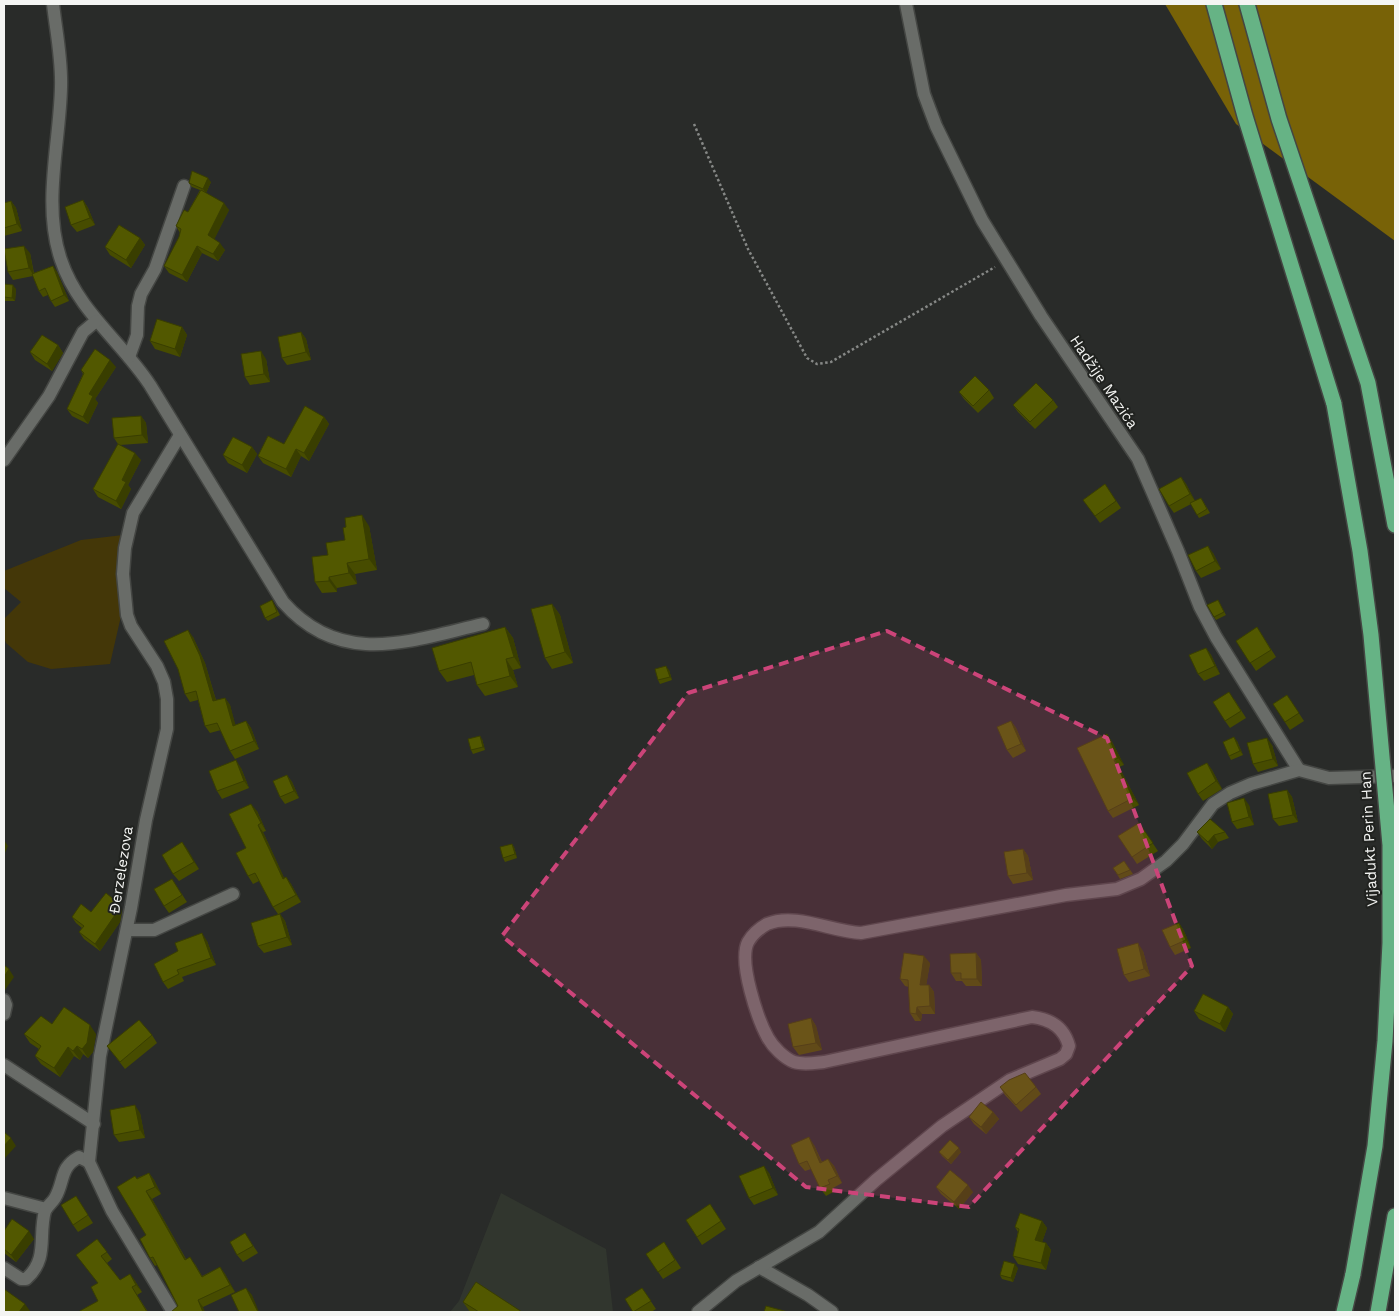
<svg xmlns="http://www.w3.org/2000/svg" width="1399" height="1316" viewBox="0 0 1399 1316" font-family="'Work Sans',sans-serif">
<rect width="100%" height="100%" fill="#292b29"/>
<polygon fill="#31362e" points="501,1193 606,1249 613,1312 450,1312 459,1301"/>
<polygon fill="#443708" points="123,535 121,616 110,664 51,669 28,662 6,643 4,637 4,619 21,602 4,588 4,571 81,540"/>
<polygon fill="#786207" points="1165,4 1395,4 1395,241 1236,124"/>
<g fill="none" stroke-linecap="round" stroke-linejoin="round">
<defs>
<g id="street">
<path d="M53 4C56 31 62 59 61 87 60 142 42 205 61 260 78 311 122 342 150 385L283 602C341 668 409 641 483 624"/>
<polyline points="906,4 924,94 936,126 982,220 1041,316 1138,459 1178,551 1200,607 1216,637 1299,770"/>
<polyline points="129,357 137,335 138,306 141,294 155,269 184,186"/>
<polyline points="4,460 49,396 83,332 96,321"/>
<polyline points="127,930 154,930 233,894"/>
<polyline points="4,1000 6,1005 4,1014"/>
<polyline points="4,1065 94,1124"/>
<polyline points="4,1198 46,1209"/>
<polyline points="759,1267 808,1295 832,1312"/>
<path d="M4 1268 21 1279H26C49 1259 38 1236 45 1211 47 1206 52 1203 55 1198 65 1181 59 1168 79 1157L89 1162"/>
<polyline points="173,1312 112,1211 89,1162 100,1056 131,908 146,820 167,729 167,699 164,682 157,666 131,626 127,615 123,574 125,548 133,513 180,435"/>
<path d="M698 1312 736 1281 819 1232 876 1180 942 1126 1010 1080 1060 1059 1066 1054 1069 1046C1064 1027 1050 1019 1032 1017L824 1062C814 1063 803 1065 794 1062 784 1058 773 1047 768 1038 758 1020 738 962 748 942 752 935 760 928 767 924 796 912 832 932 861 933L1066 895 1117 889 1141 879 1166 861 1183 844 1213 804 1230 793 1251 784 1299 770 1329 778 1395 776"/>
</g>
<g id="highway">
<polyline points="1214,4 1245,116 1334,404"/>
<polyline points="1247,4 1279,119 1368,383 1395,525"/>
<polyline points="1344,1312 1353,1274"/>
<polyline points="1378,1312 1395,1216"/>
</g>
</defs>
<use href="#street" stroke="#444643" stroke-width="15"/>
<use href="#highway" stroke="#444643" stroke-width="18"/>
<polyline stroke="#868886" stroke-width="2.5" stroke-dasharray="2.5 2.5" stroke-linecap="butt" points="694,124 748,249 807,358 817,364 831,362 995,267"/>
<use href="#street" stroke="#696c68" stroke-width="12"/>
<use href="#highway" stroke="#66b385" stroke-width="15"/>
<defs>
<polyline id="highway-bridge" points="1334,404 1360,551 1371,635 1390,845 1390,943 1385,1041 1375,1146 1353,1274"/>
</defs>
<use href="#highway-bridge" stroke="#444643" stroke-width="18" stroke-linecap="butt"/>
<use href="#highway-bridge" stroke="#66b385" stroke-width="15"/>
</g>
<g fill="#474c00">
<polygon points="211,182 206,193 229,210 214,239 225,250 218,261 202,253 187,282 169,273 164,266 179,237 180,233 176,226 188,212 200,190 192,187 189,183"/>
<polygon points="83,200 88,208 95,225 77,232 71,225"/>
<polygon points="11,201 16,208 22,231 4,236 4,203"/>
<polygon points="140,238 145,245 131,268 110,255 105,247"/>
<polygon points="30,253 34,273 53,266 57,272 69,301 55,307 51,301 48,295 43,297 39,291 33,276 13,280 8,272"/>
<polygon points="4,284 16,289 15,301 4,301"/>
<polygon points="182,327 187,335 180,357 155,349 150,341"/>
<polygon points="301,332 306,339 311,360 287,365 282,358"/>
<polygon points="58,345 63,353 52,371 35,360 30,352"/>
<polygon points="266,359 270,382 250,385 245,377"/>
<polygon points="116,367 95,399 98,403 88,424 72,416 67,409 83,374 81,370"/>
<polygon points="989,390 994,398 978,413 964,399 959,392"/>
<polygon points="1053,400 1058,407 1035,429 1018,412 1013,405"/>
<polygon points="141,416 146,423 148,443 120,445 141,460 128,485 131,489 121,509 98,497 93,489 118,444 114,438"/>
<polygon points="324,417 329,424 309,461 301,456 291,477 263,463 258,456 284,444"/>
<polygon points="252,447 257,454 247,473 228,463 223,455"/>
<polygon points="1181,477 1186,484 1195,501 1203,501 1210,513 1199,518 1191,504 1174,513 1169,506"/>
<polygon points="1105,484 1121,508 1100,523 1083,500"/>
<polygon points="369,526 377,570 355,574 357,584 337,588 337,592 322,593 315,582 328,555 345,540"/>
<polygon points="1213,553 1221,569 1201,578 1196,571"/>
<polygon points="272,600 280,615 268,621 265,618"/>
<polygon points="1218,600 1226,615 1216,620 1214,617"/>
<polygon points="552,604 560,615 573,663 552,669 545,658"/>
<polygon points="505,627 513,638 521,668 513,670 518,687 485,696 477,685 474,675 447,682 439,671"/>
<polygon points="1257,627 1276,657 1256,671 1236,641"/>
<polygon points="193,637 205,663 216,700 225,698 230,705 235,725 246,721 251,728 259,749 235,759 230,751 221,730 210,733 205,726 198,700 190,702 185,694"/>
<polygon points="1206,648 1211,655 1220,674 1204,681 1198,674"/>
<polygon points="669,670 672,680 660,684 658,680"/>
<polygon points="1287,695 1304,721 1290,730 1273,704"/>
<polygon points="1234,699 1246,718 1230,728 1225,721"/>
<polygon points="1011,721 1016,728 1026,751 1013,758 1007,750"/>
<polygon points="1107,734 1112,742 1124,765 1119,767 1139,805 1113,818 1108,811"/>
<polygon points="482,739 485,750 473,754 471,750"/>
<polygon points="1237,741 1243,755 1231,760 1229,756"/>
<polygon points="1272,745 1278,766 1258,772 1253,764"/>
<polygon points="1207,763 1212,770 1222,789 1203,801 1198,794"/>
<polygon points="241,768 249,788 222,799 217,791"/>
<polygon points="287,775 292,782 299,798 285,804 280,797"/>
<polygon points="1287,790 1292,797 1298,822 1279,826 1273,819"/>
<polygon points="1249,805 1254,825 1237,829 1232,822"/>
<polygon points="257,811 266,831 263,832 284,878 286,877 291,884 301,902 279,914 280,914 285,921 292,945 264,953 258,946 278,914 273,907 259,881 253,884 248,876 246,848"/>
<polygon points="1139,823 1158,851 1137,864 1118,836"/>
<polygon points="1197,832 1225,832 1229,838 1218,842 1212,849 1202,839"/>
<polygon points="182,842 199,869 179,881 173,874"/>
<polygon points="512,844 514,847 517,858 505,862 503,858"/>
<polygon points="1023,849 1028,856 1033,880 1013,884 1008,876"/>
<polygon points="1124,861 1133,874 1120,879 1113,868"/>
<polygon points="172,879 187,902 169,913 164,906"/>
<polygon points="122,910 120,922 100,951 84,939 79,932 82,928 76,923 72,917 91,912"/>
<polygon points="1179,923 1184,931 1191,948 1175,955 1170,947"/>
<polygon points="207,941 216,965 182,977 184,981 168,989 163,982"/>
<polygon points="1143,951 1150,976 1129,982 1124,975"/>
<polygon points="976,953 981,960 982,986 966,986 962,981 956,981 951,973"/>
<polygon points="930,963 926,985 929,985 934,992 935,1014 922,1014 921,1021 915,1021 910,1013 909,987 905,986 900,979"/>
<polygon points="1228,1007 1233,1014 1225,1032 1199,1019 1194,1011"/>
<polygon points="811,1018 816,1026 822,1050 799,1055 793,1047"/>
<polygon points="52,1024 96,1034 93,1052 88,1058 83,1054 80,1060 74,1056 60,1077 41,1064 35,1056 39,1049 30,1043 24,1034"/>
<polygon points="152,1035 157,1043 125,1069 107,1046"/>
<polygon points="1000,1087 1036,1087 1041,1094 1021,1112 1005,1095"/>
<polygon points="993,1112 999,1119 986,1134 974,1124 969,1117"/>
<polygon points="140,1113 145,1138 119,1142 114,1135"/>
<polygon points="814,1145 822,1162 828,1159 834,1166 842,1183 833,1188 835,1191 826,1196 820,1188 811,1169 805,1171 799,1164"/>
<polygon points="939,1152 961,1152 951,1164 942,1156"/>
<polygon points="149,1173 154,1180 161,1194 152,1199 186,1259 195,1264 202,1276 220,1267 225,1274 235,1292 203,1307 178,1306 157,1265 155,1266 150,1258 137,1178"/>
<polygon points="769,1173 778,1195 754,1205 749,1198"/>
<polygon points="936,1187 973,1192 959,1209 941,1194"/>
<polygon points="76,1196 93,1223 78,1232 73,1225"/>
<polygon points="710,1204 726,1229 702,1245 686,1220"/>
<polygon points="1042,1221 1047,1228 1042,1242 1046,1243 1051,1250 1046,1270 1018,1264 1013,1256 1018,1232 1015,1227"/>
<polygon points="4,1231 34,1239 16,1262 4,1253"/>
<polygon points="245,1233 258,1253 243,1262 237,1255"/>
<polygon points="97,1239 112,1259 107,1263 120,1280 130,1274 135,1281 142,1292 137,1295 148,1312 78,1312 98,1301"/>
<polygon points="664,1242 681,1268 663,1279 646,1254"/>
<polygon points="1018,1268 1013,1282 1002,1279 1000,1275"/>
<polygon points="642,1288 656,1309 651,1312 633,1312"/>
<polygon points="463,1302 522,1312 470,1312"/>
</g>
<g fill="#393e00">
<polygon points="208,178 211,182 206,193 203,189"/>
<polygon points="83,200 88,208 95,225 90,218"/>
<polygon points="11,201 16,208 22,231 17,224"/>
<polygon points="224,203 229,210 213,242 208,235"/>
<polygon points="140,238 145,245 131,268 126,260"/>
<polygon points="220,243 225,250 218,261 213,254"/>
<polygon points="24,246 30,253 34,276 29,268"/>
<polygon points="197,246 202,253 187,282 182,275"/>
<polygon points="53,266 57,272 69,301 64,295"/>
<polygon points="13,285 16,289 15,301 12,298"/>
<polygon points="182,327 187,335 180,357 175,349"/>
<polygon points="301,332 306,339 311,360 306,352"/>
<polygon points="58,345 63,353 52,371 47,364"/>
<polygon points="261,351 266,359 270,382 264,374"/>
<polygon points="110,360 116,367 95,399 98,403 88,424 83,417 89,394"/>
<polygon points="141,416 146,423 148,443 142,435"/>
<polygon points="324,417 329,424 309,461 304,453"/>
<polygon points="252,447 257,454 247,473 242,465"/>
<polygon points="296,449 301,456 291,477 286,469"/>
<polygon points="135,453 141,460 128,485 131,489 121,509 116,501 122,480"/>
<polygon points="1181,477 1186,484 1195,501 1190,494"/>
<polygon points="362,515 369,526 377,570 369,559"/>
<polygon points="1208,546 1213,553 1221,569 1215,561"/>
<polygon points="347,563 355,574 357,584 349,573"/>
<polygon points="329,577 337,588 337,592 329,581"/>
<polygon points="552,604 560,615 573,663 565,652"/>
<polygon points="505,627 513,638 521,668 514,657"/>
<polygon points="188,630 193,637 205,663 218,708 213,701"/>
<polygon points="1206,648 1211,655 1220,674 1215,666"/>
<polygon points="506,659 513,670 518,687 510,676"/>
<polygon points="666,666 669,670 672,680 670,677"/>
<polygon points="225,698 230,705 238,734 233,726"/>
<polygon points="246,721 251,728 259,749 254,741"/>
<polygon points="1011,721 1016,728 1026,751 1021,744"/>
<polygon points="1107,734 1112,742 1124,765 1118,758"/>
<polygon points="480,736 482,739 485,750 483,747"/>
<polygon points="1234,737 1237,741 1243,755 1240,751"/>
<polygon points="1267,738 1272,745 1278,766 1273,759"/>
<polygon points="236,760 241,768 249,788 244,781"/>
<polygon points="1114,760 1119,767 1139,805 1133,798"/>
<polygon points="1207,763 1212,770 1222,789 1216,781"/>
<polygon points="287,775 292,782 299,798 294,791"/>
<polygon points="1287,790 1292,797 1298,822 1293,815"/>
<polygon points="1244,798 1249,805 1254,825 1249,817"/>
<polygon points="251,804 257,811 266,831 261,823"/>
<polygon points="258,825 263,832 288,886 283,879"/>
<polygon points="1214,835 1218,842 1212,849 1208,842"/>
<polygon points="4,840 8,846 4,855"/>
<polygon points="182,842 188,850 199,869 194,862"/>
<polygon points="512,844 514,847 517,858 515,854"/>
<polygon points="1023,849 1028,856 1033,880 1027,873"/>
<polygon points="286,877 291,884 301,902 296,895"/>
<polygon points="118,903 122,910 120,922 100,951 95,944"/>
<polygon points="280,914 285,921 292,945 287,937"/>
<polygon points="1179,923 1184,931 1191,948 1186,940"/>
<polygon points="202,933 207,941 216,965 211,958"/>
<polygon points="1138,943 1143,951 1150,976 1144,969"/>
<polygon points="976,953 981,960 982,986 977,979"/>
<polygon points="924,956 930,963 925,993 920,985"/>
<polygon points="9,969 14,977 5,990 4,988 4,977"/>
<polygon points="929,985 934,992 935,1014 930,1006"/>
<polygon points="917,1007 922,1014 921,1021 916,1014"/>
<polygon points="1228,1007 1233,1014 1225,1032 1220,1024"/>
<polygon points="811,1018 816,1026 822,1050 816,1043"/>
<polygon points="90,1025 96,1034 93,1052 88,1058 82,1049"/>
<polygon points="77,1046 83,1054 80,1060 73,1051"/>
<polygon points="68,1047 74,1056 60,1077 54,1068"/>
<polygon points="135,1105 140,1113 145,1138 140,1130"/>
<polygon points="993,1112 999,1119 986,1134 981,1127"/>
<polygon points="809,1137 814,1145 825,1170 820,1163"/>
<polygon points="11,1138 16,1146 4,1159 4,1146"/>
<polygon points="959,1148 961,1152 951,1164 948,1160"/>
<polygon points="828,1159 834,1166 842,1183 837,1176"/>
<polygon points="764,1166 769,1173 778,1195 773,1188"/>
<polygon points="149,1173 154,1180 161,1194 155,1187"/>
<polygon points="968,1185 973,1192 959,1209 954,1202"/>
<polygon points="146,1191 152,1199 190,1267 185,1260"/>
<polygon points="1042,1221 1047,1228 1040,1248 1035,1240"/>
<polygon points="29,1231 34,1239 16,1262 11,1255"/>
<polygon points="1046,1243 1051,1250 1046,1270 1041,1263"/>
<polygon points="1015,1264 1018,1268 1013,1282 1011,1278"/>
<polygon points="220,1267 225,1274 235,1292 230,1285"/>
<polygon points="130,1274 135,1281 142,1292 136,1285"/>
<polygon points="246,1288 252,1295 259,1312 258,1312"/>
<polygon points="198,1300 203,1307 205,1312 203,1312"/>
<polygon points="25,1304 30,1311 30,1312 19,1312"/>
</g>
<g fill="#525800" stroke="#393e00">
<polygon points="192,171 208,178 203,189 189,183"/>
<polygon points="201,190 224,203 208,235 220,243 213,254 197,246 182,275 164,266 179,237 181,229 176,226 184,210 188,212"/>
<polygon points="83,200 90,218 71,225 65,207"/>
<polygon points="11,201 17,224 4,228 4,203"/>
<polygon points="119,225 140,238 126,260 105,247"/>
<polygon points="24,246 29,268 8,272 4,249"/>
<polygon points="53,266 64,295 51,301 45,288 39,291 32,274"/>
<polygon points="4,284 13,285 12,298 4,297"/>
<polygon points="157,319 182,327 175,349 150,341"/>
<polygon points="301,332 306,352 282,358 278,337"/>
<polygon points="42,335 58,345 47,364 30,352"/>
<polygon points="95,349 110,360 89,394 93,396 83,417 67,409 84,373 81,370"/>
<polygon points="261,351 264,374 245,377 241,354"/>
<polygon points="975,376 989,390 973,406 959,392"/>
<polygon points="1036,383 1053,400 1030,422 1013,405"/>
<polygon points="305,406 324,417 304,453 296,449 286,469 258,456 268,436 284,444"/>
<polygon points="141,416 142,435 114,438 112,418"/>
<polygon points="233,437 252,447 242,465 223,455"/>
<polygon points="118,444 135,453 122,480 126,482 116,501 93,489"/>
<polygon points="1181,477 1190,494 1169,506 1159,489"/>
<polygon points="1105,484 1116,501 1095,516 1083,500"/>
<polygon points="1201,498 1207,509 1197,515 1190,503"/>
<polygon points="362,515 369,559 347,563 349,573 329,577 329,581 315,582 312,557 328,555 326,543 345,540 343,528 346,527 345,518"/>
<polygon points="1208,546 1215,561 1196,571 1188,555"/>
<polygon points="272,600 277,612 265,618 260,606"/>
<polygon points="1218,600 1224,612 1214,617 1207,605"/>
<polygon points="552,604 565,652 545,658 531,609"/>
<polygon points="505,627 514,657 506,659 510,676 477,685 471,662 439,671 432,648"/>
<polygon points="1257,627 1271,650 1250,663 1236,641"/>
<polygon points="188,630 200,656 213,701 225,698 233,726 246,721 254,741 230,751 217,723 205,726 196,691 185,694 178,669 164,641"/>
<polygon points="1206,648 1215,666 1198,674 1189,655"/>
<polygon points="666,666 670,677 658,680 655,669"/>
<polygon points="1229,692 1241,711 1225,721 1213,702"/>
<polygon points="1287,695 1299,713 1285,722 1273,704"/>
<polygon points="1011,721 1021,744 1007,750 997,727"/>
<polygon points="1107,734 1118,758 1114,760 1133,798 1108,811 1077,748"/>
<polygon points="480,736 483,747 471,750 468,739"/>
<polygon points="1234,737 1240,751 1229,756 1223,742"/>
<polygon points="1267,738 1273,759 1253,764 1247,743"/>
<polygon points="236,760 244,781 217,791 209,771"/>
<polygon points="1207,763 1216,781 1198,794 1187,773"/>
<polygon points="287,775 294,791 280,797 273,781"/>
<polygon points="1287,790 1293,815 1273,819 1268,794"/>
<polygon points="1244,798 1249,817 1232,822 1227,803"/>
<polygon points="251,804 261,823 258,825 283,879 286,877 296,895 273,907 255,873 248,876 236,853 246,848 229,814"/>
<polygon points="1210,819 1225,832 1214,835 1208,842 1197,832"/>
<polygon points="1139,823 1153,843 1132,857 1118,836"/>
<polygon points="182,842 194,862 173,874 162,855"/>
<polygon points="512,844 515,854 503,858 500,847"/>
<polygon points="1023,849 1027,873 1008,876 1004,852"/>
<polygon points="1124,861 1130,870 1118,875 1113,868"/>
<polygon points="172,879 182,895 164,906 154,889"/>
<polygon points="106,893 118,903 115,915 95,944 79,932 84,926 72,917 81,904 91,912"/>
<polygon points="280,914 287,937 258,946 251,923"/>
<polygon points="1179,923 1186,940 1170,947 1162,930"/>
<polygon points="202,933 211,958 177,970 179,974 163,982 154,964 178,951 175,943"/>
<polygon points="1138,943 1144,969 1124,975 1117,949"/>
<polygon points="904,953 924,956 920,985 929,985 930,1006 917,1007 916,1014 910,1013 908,980 900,979"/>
<polygon points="976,953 977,979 961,979 961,973 951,973 950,954"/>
<polygon points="4,965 9,969 4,977"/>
<polygon points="1203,994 1228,1007 1220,1024 1194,1011"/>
<polygon points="64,1007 90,1025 87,1043 82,1049 77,1046 73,1051 68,1047 54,1068 35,1056 41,1046 24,1034 41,1016 52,1024"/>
<polygon points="811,1018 816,1043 793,1047 788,1024"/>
<polygon points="139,1020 152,1035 120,1062 107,1046"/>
<polygon points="1025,1073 1036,1087 1016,1105 1000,1087 1009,1080"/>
<polygon points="981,1102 993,1112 981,1127 969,1117"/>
<polygon points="135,1105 140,1130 114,1135 110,1110"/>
<polygon points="4,1132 11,1138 4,1146"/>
<polygon points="809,1137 820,1163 828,1159 837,1176 828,1180 830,1184 820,1188 807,1161 799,1164 791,1145"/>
<polygon points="950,1140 959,1148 948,1160 939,1152"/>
<polygon points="764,1166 773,1188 749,1198 739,1176"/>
<polygon points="950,1170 968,1185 954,1202 936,1187"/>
<polygon points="149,1173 155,1187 146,1191 185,1260 190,1257 202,1277 220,1267 230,1285 198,1300 203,1312 171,1312 178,1306 153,1257 150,1258 140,1239 146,1235 117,1187 135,1176 137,1179"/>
<polygon points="76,1196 88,1215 73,1225 61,1205"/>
<polygon points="710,1204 721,1221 697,1237 686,1220"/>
<polygon points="1020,1213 1042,1221 1035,1240 1046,1243 1041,1263 1013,1256 1019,1229 1015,1227"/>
<polygon points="12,1219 29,1231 11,1255 4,1249 4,1231"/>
<polygon points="245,1233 253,1246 237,1255 230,1242"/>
<polygon points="97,1239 107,1252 101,1256 120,1280 130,1274 136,1285 132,1287 147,1312 78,1312 98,1301 91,1287 98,1283 76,1255"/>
<polygon points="664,1242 675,1260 658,1272 646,1254"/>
<polygon points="1004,1261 1015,1264 1011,1278 1000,1275"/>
<polygon points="476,1282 522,1312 479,1312 463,1302"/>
<polygon points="246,1288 258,1312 239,1312 231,1295"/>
<polygon points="642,1288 651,1301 633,1312 625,1299"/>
<polygon points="4,1289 25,1304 19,1312 4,1312"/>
<polygon points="766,1306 788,1312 764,1312"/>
</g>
<path fill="#cc4479" fill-opacity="0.2" stroke="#cc4479" stroke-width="4" stroke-dasharray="10 6" stroke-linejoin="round" d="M887 631 1107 738 1192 966 969 1207 806 1187 502 936 688 693Z"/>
<g text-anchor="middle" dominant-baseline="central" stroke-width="4" stroke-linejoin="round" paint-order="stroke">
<g font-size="15" fill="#f4f5f3" stroke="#20221f">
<text transform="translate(1104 382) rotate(56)">Hadžije Mazića</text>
<text transform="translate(1369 839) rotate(-93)">Vijadukt Perin Han</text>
<text transform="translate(121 870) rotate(-81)">Đerzelezova</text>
</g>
</g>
<rect width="1399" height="1316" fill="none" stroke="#f4f5f3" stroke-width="10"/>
</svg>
